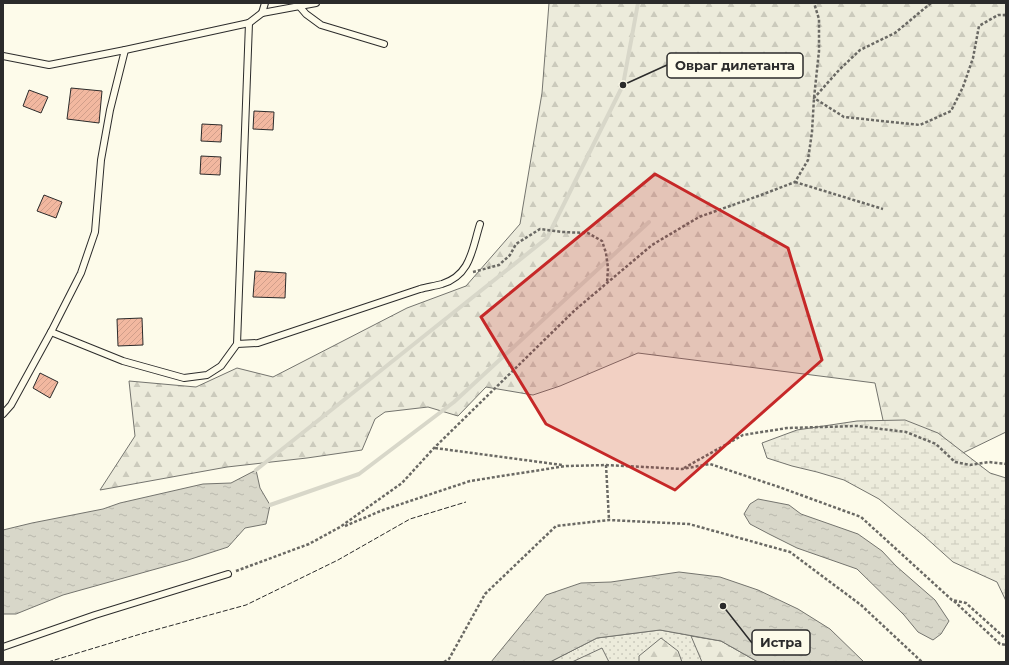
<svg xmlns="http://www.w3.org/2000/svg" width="1009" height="665" viewBox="0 0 1009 665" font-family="Montserrat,sans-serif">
<defs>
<pattern id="grass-dots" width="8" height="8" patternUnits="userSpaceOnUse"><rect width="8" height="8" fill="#ecebdb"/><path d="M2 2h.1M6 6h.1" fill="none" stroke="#cbcabc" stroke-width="1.8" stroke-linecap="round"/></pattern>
<pattern id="forest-firs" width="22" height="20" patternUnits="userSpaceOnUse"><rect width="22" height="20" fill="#ecebdb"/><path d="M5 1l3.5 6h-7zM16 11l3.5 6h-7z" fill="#cbcabc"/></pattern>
<pattern id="wetland-marsh" width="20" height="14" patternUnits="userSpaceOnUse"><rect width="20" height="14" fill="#ecebdb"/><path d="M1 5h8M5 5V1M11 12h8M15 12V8" fill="none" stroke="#cbcabc"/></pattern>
<pattern id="water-ripples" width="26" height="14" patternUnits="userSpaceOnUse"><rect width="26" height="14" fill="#d8d7c9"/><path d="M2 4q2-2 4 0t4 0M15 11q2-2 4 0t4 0" fill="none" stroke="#bab9ad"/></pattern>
<pattern id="building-hatch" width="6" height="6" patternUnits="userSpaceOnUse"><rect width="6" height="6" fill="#f2b8a0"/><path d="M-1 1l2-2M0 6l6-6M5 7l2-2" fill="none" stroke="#d09e8a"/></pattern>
</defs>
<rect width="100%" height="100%" fill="#fdfbea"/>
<polygon fill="url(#grass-dots)" stroke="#74746e" points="660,630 721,641 758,662 550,662 597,638"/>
<g fill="url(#forest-firs)" stroke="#74746e">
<polygon points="549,3 1006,3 1006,432 897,485 875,383 638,353 560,386 533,395 486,387 458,416 428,407 385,412 375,419 362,450 307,458 227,467 100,490 135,436 129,381 196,387 237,368 273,377 407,308 466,286 520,224 542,93"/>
<polygon points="691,636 721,641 758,662 702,662"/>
<polygon points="661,638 678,651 682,662 639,662 639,656"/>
<polygon points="602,648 609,662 572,662"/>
</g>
<polygon fill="url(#wetland-marsh)" stroke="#74746e" points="905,420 938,433 990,473 1006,478 1006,601 997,582 953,562 924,536 879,499 844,480 817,472 792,466 767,458 762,443 797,430 857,421"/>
<g fill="url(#water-ripples)" stroke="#74746e">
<polygon points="256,470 260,488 270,505 266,524 245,528 228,547 188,560 63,595 16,614 3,614 3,530 32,523 103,509 120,503 203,484 231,483"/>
<polygon points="758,499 789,505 801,514 858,534 882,551 896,566 935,600 949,621 941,634 933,640 918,632 904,615 857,569 797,548 769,534 750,524 744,514 750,504"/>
<polygon points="679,572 720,577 758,590 798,609 830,629 864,662 758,662 721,641 660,630 597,638 550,662 491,662 546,595 581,583 611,582"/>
</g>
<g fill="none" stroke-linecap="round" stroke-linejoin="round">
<g stroke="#d8d7c9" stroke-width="4">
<polyline points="256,470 547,238 623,85 638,3"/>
<polyline points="270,505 359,474 454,402 649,222"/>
</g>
</g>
<g fill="url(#building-hatch)" stroke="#2b2b2b">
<polygon points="71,88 102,91 99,123 67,119"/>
<polygon points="29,90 48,97 41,113 23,106"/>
<polygon points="254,111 274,112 273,130 253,129"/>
<polygon points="202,124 222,125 221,142 201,141"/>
<polygon points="201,156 221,157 220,175 200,174"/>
<polygon points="44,195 62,202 56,218 37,211"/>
<polygon points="255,271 286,273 285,298 253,297"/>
<polygon points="142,318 143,345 118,346 117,319"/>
<polygon points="40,373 58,382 50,398 33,388"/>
</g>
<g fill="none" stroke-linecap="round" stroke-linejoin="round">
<defs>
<g id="lane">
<polyline points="300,7 306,14 321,25 384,44"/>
<polyline points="262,13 316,3"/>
<path d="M249 23 237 344 258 343 420 289C427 287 435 286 442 284 471 275 472 249 480 224"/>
<polyline points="125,50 110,110 101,160 95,232 81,273 51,332 123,361 184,378 207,375 221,366 237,344"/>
<polyline points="3,56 49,65 125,50 249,23 262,13 265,3"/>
<polyline points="3,414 11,405 51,332"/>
<polyline points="3,647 95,615 228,574"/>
</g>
</defs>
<use href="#lane" stroke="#2b2b2b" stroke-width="8"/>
<g stroke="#6a6964" stroke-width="2.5" stroke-dasharray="3 2" stroke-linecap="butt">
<polyline points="931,3 895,33 860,50 840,69 814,98 844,117 920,125 951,111 963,87 973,58 979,26 998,15 1006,15"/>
<polyline points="795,182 883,209"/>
<polyline points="473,272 499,265 510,255 516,244 540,229 562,232 588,233 602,241 606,253 608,268 607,283"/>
<polyline points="435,448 562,465"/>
<polyline points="606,465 609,520"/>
<polyline points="684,468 743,435 787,428 857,426 906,432 936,444 955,462 970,465 989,462 1006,464"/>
<polyline points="345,526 383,510 470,481 566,466 606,465 682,469 710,464 779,487 861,517 952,600 966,603 1006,639"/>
<polyline points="236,571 309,544 340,527 402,483 434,448 575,310 652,245 699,217 761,195 795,182 808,160 812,132 814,98 819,51 819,19 814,3"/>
<polyline points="954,601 1000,644 1006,645"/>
<polyline points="444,662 449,659 485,594 556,526 609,520 689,524 790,552 861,605 922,662"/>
</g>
<use href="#lane" stroke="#fdfbea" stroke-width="6"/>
<polyline stroke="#2b2b2b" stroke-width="1" stroke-dasharray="5 2" stroke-linecap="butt" points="48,662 144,633 246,605 338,560 410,519 466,502"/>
</g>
<path fill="#c62828" fill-opacity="0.2" stroke="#c62828" stroke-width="3" stroke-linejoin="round" d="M655 174 788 248 822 360 675 490 546 424 481 317Z"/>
<path fill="none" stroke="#2b2b2b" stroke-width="1.5" d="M623 85L667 65M723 606L752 643"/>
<g fill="#2b2b2b" stroke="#fdfbea" stroke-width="1.5">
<circle cx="623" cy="85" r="4"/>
<circle cx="723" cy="606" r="4"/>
</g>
<g fill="#fdfbea" stroke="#2b2b2b" stroke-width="1.5">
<rect x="667" y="53" width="136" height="25" rx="4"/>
<rect x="752" y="630" width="58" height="25" rx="4"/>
</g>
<g font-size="13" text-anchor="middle" font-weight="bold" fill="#2b2b2b">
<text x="735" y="70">Овраг дилетанта</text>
<text x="781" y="647">Истра</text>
</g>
<rect width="1009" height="665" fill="none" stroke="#2b2b2b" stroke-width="8"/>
</svg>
